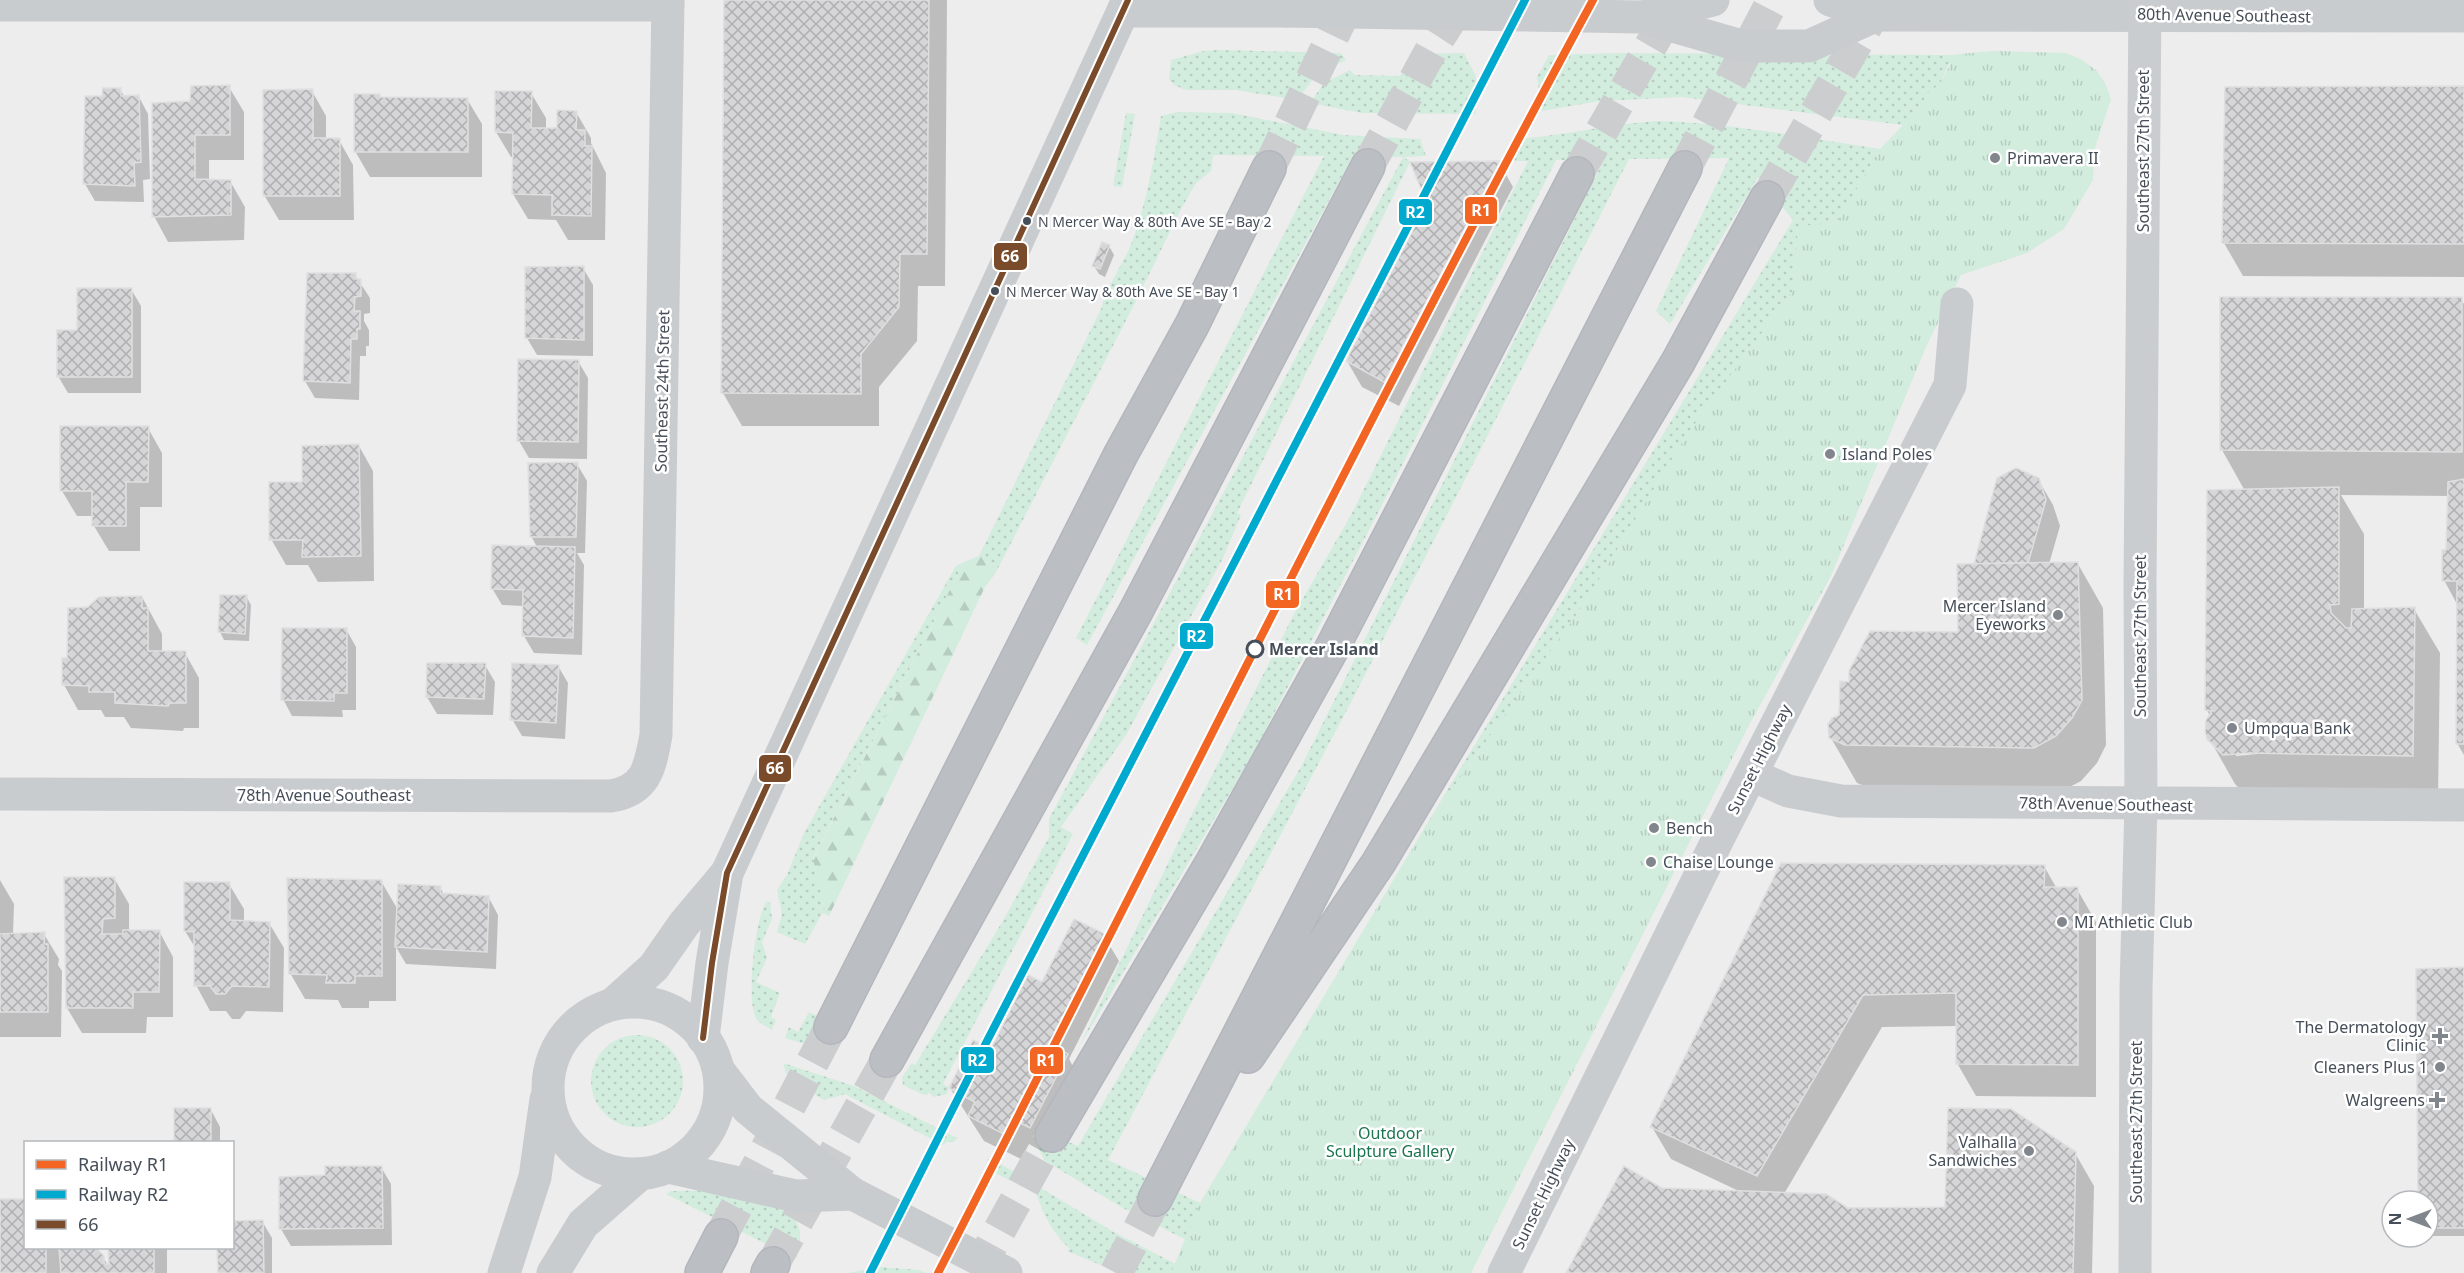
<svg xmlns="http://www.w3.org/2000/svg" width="2464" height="1273" viewBox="0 0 2464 1273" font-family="'Noto Sans',sans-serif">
<defs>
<pattern id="grass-dots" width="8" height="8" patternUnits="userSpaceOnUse" patternTransform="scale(1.5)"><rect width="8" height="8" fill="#d2ecde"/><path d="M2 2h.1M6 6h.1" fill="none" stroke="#b6ccc1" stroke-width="1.8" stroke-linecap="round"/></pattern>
<pattern id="forest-firs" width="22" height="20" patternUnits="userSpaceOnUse" patternTransform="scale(1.5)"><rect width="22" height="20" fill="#d2ecde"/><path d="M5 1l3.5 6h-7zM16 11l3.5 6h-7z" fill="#b6ccc1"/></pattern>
<pattern id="park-tufts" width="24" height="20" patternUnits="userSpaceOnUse" patternTransform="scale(1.5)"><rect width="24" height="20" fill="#d2ecde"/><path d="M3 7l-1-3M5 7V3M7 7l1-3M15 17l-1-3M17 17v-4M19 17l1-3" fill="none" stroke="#b6ccc1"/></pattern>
<pattern id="building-cross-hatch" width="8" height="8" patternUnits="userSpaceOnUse" patternTransform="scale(1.5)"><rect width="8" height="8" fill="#d6d5d7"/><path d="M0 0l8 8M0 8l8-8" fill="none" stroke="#afafb1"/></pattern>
</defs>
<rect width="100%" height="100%" fill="#eeeded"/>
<g fill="url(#grass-dots)">
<polygon points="1217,50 1341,53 1346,60 1317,74 1297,100 1236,90 1186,90 1174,85 1169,79 1171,60 1204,51"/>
<polygon points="1464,53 1476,77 1476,114 1362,113 1310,103 1324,83 1350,70 1355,75 1400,76 1413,54"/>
<polygon points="1617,53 1949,55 1951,59 1940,84 1928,93 1913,120 1903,125 1682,97 1600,101 1542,111 1537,77 1549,55"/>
<path d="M1177 112 1232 113 1343 135 1420 139 1426 156 1404 157 1410 162 1237 513 1241 515 1223 558 1126 735 1061 827 1073 834 943 1084 949 1088 947 1094 933 1097 930 1093 924 1095 903 1085 902 1077 912 1063 915 1065 1004 919 1049 837V819L1403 157 1353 156 1087 645 1076 638 1324 156 1213 155 1211 171 1196 183 1181 209 1137 299 995 574 989 561 979 556 1101 309C1107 285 1123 265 1132 242 1147 201 1154 159 1161 116Z"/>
<polygon points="1126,113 1135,114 1122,187 1113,186"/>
<path d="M1657 121C1732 123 1806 138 1880 149L1837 223 1798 227 1794 289 1686 436 1584 604 1425 827 1793 220 1758 177 1670 324 1656 311 1729 158 1629 159 1349 706 1108 1160 1200 1203 1220 1257 1121 1207 1044 1160 1032 1134 1036 1132 1049 1137 1052 1135 1078 1146 1302 765 1604 160H1556L1383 503 1254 752 1079 1047 1184 830 1294 614 1351 515 1528 161H1505L1515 139C1563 136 1609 124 1657 121Z"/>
<polygon points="964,562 813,858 825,908 805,944 777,932 782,914 777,890 787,875 804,833 956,566"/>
<path d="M767 901 770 902 772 919 762 942 767 958 756 982 780 993 771 1017 776 1020 772 1030C767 1027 761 1024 757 1020 745 1004 755 916 767 901Z"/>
<polygon points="809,1012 832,1023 827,1027 817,1048 785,1038 789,1027 798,1032"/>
<circle cx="637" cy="1081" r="46"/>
<polygon points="783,1063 854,1086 957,1138 954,1142 947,1142 943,1145 845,1094 824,1100 788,1080"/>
<path d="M991 1158 1112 1231 1193 1273H1120L1067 1251 1070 1249C1052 1233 1044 1215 1036 1193L995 1173 992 1175 987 1159Z"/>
<path d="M671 1191C715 1190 823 1187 796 1259L666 1194Z"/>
<polygon points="880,1267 919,1270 926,1273 848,1273"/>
</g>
<polygon fill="url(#forest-firs)" points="979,556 989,561 995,574 985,587 829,916 822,913 825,908 813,859 964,562"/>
<polygon fill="url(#park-tufts)" points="1993,51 2066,53 2082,60 2097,71 2105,83 2111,99 2095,148 2093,180 2064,229 2027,253 1961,275 1926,347 1831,576 1747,729 1471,1273 1171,1273 1200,1203 1425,827 1584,604 1686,436 1794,289 1798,226 1837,223 1880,149 1903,125 1913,120 1928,93 1940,84 1950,65 1949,55"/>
<g fill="#0003" fill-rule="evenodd">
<polygon points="726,0 947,0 945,286 918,286 917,341 879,387 879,426 742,426 723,393"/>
<polygon points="229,87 244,112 244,160 209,160 209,181 230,181 245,207 244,240 168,242 154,216 191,103"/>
<polygon points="2464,87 2464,277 2243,276 2224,243 2226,89"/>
<polygon points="120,89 125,98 139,97 148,114 150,179 143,180 144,202 95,201 85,184 104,97"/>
<polygon points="312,91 326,116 326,140 339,140 353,165 354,220 279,220 264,195"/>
<polygon points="531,93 546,118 546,130 558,130 576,112 591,138 591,143 606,173 605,240 568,240 556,220 528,219 513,194 514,157 511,157 496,132"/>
<polygon points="380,98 467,99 482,124 482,177 370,177 355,151"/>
<polygon points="1499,162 1513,187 1399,406 1362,387 1347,361"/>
<polygon points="1109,246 1114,255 1105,277 1099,274 1094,266"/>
<polygon points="583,268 593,285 593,356 537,355 527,338"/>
<polygon points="355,275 370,298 370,313 364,314 364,321 369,330 369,346 366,346 366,356 360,356 359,400 315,398 305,381"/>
<polygon points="131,289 141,306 141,393 68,393 58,376 79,332"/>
<path d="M2461 299 2464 304V755L2457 743 2458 606 2444 580 2448 551 2449 496 2341 495 2364 534V610L2414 609 2440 653 2438 800 2250 799 2235 784 2209 738 2210 716 2207 710 2245 491 2222 450ZM2257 751V754L2236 756V753Z"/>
<polygon points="578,361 588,378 587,459 529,458 519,441"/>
<polygon points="148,428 162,453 162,507 140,507 140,551 109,551 94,526 94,516 77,516 62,491"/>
<polygon points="359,446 373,471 374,581 318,582 308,565 286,565 271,539 304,483"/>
<polygon points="577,464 587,481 585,553 577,553 584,565 582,655 534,653 524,636 524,606 502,605 492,588 537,547 531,536"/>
<polygon points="2038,479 2053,505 2060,526 2049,564 2078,564 2103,608 2106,745 2097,763 2081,781 2060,792 1872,789 1857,783 1831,738 1841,716 1850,683 1959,634 1977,565"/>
<polygon points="246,596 251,605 249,641 224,640 220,632"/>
<polygon points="142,597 162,634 162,653 185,653 199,678 199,728 184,728 183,731 131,728 124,717 105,717 101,710 78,710 64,685 69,660 88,609"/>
<polygon points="346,629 356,647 356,710 342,710 343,717 292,716 283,699"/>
<polygon points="485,665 495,682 493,715 437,714 427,697"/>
<polygon points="558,666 568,683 565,739 522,736 512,719"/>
<polygon points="2044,866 2057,889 2077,889 2096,922 2096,1097 1976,1096 1957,1063 1958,1026 1882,1027 1784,1194 1848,1209 1947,1208 2075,1153 2094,1186 2092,1273 1568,1273 1662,1190 1743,1193 1671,1159 1652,1127"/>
<polygon points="114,878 129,904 129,932 159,931 173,957 173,1017 147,1017 146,1033 82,1033 67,1008"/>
<polygon points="0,880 14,904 13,935 44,934 59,959 58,965 62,971 61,1037 0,1037"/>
<polygon points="381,881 398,910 440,887 444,895 489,898 498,915 496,969 406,964 396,947 396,1001 369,1001 369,1008 342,1008 338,1000 305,999 290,973"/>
<polygon points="229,884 244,909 244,922 269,923 284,948 283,1012 246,1011 240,1019 232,1019 226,1011 210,1011 196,985 196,949 185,931"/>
<polygon points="1104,936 1119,961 1069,1059 1081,1081 1045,1153 1029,1144 1021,1159 984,1141 950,1088 991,1051 1043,984"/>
<polygon points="2464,969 2464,1236 2428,1236 2428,1201 2419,1201"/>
<polygon points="175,1109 211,1110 220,1127 220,1142 175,1142"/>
<polygon points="381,1167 391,1184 392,1245 291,1246 281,1229 326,1177"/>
<polygon points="0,1201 26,1248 57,1248 61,1255 102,1256 108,1265 110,1265 108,1248 167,1248 167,1273 0,1273"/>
<polygon points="262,1221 272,1238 272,1273 219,1273 219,1248 232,1248"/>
</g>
<g fill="url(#building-cross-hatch)" stroke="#dfdfe0" stroke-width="1.5">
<polygon points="724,0 929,0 927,254 900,254 899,307 861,354 861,394 721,393"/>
<polygon points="230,85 230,135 195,135 195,179 231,180 231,215 152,217 152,103 190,101 191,86"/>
<polygon points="2464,86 2464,244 2222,243 2225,87"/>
<polygon points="103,88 121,88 121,96 139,95 141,162 134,163 135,186 83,184 85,96 102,96"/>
<polygon points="313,89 313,138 340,138 340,196 263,196 263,90"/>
<polygon points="495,91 532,91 531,128 557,128 557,110 577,111 576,130 585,130 585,146 592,146 591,216 552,215 552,195 512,194 513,133 495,132"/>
<polygon points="354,94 380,94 380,97 468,98 468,152 354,152"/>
<polygon points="1500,161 1384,382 1346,361 1427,203 1410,162"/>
<polygon points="1102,242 1110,245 1100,269 1092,266"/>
<polygon points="584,266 584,340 525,338 525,267"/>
<polygon points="307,273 356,273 356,279 361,279 361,296 355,297 354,311 360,311 360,329 357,329 357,339 351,339 350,383 303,381"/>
<polygon points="77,288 132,288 132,377 57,377 57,330 77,330"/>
<polygon points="2220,297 2462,297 2462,452 2220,450"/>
<polygon points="518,359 579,360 578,442 517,441"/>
<polygon points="60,426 149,426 148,482 126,482 126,526 92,526 92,491 60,491"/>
<polygon points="359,444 361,556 302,557 303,540 269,540 269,482 302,482 302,446"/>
<polygon points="578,462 576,537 530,537 528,463"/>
<polygon points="2016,468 2039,478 2046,500 2028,563 1974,564 1997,478"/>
<polygon points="2464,479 2464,744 2456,744 2457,581 2442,581 2442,550 2446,550 2448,482"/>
<polygon points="2339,487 2339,604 2330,605 2331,613 2346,628 2351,628 2352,609 2415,607 2413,756 2250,753 2223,755 2207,739 2205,731 2206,720 2212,711 2205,710 2207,490"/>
<polygon points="492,545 575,547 573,638 522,636 523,590 491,589"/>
<polygon points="2078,562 2082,700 2072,718 2056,736 2034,748 1845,745 1829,738 1828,724 1832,718 1839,715 1840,681 1849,682 1849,671 1870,631 1958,632 1957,564"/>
<polygon points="220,595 247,595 245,634 218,632"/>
<polygon points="142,596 142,608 148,608 148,651 186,651 186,703 170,703 168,706 115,703 115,692 89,692 89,686 62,685 62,658 67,658 68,608 88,607 99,597"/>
<polygon points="282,628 347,628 347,693 334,693 334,701 281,700"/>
<polygon points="427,663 486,663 484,699 426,697"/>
<polygon points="512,663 559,665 556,723 510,720"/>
<polygon points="1781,863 2045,865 2044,887 2078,887 2078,1065 1956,1064 1956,993 1863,995 1757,1176 1650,1127"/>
<polygon points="64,877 115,877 115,918 103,919 102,934 123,934 123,930 160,930 159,992 133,992 133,1008 66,1008"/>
<polygon points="287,878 382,880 382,976 355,976 355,983 326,983 327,975 289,974"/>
<polygon points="184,882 230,882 230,920 270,922 269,987 232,986 225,994 216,994 210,986 194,986 194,932 184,931"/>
<polygon points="398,884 441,886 440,893 489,896 487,952 395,947"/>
<polygon points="1074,919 1105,934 1049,1045 1068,1054 1030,1128 1014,1120 1006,1135 968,1116 975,1102 949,1088 973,1040 991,1049 1028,975 1042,982"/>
<polygon points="45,932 44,944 48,944 48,1012 0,1012 0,934"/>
<polygon points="2464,967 2464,1228 2428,1228 2428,1201 2418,1201 2416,969"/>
<rect x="174" y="1108" width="37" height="34"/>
<polygon points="1948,1108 2011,1109 2076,1152 2073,1273 1566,1273 1624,1166 1662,1188 1826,1194 1848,1208 1945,1207"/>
<polygon points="325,1166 382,1166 383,1228 279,1229 279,1177 325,1175"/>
<polygon points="0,1199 26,1199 26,1248 46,1248 46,1273 0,1273"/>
<polygon points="263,1220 264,1273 218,1273 217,1248 232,1248 232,1221"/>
<polygon points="59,1248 96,1248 104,1256 104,1264 109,1264 108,1248 154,1248 154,1273 61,1273"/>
</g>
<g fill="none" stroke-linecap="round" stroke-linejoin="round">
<g stroke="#cccdcf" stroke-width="33" stroke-dasharray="33 16" stroke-linecap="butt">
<polyline points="1368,166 1434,45 1463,0"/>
<polyline points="1269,168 1350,0"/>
<polyline points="1685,168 1773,0"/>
<polyline points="1577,174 1677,0"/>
<polyline points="1767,198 1880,2"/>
<polyline points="721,1236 831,1027"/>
<polyline points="773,1264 887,1060"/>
<polyline points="976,1273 1052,1135"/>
<polyline points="1116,1273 1155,1199"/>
</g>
<defs>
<g id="motorway">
<polyline points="831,1027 1121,454 1192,325 1269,168"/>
<polyline points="1248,1056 1379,862 1678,362 1767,198"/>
<polyline points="887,1060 1136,611 1368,166"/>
<polyline points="1052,1135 1211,865 1330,652 1577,174"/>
<polyline points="1155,1199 1685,168"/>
<polyline points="702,1273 721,1236"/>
<polyline points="768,1273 773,1264"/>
</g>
</defs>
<use href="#motorway" stroke="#b3b7bd" stroke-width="36"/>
<g stroke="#c9ccce" stroke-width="33">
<polyline points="0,5 668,5"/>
<path d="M0 794 611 796C647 790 650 767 656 735L668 0"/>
<polyline points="1504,1273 1719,837 1950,385 1957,304"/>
</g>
<g stroke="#c9ccce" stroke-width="33">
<polyline points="1123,11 1286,11"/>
<polyline points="1877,15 2464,16"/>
<polyline points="1752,775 1788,791 1841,801 2464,805"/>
<circle cx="634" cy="1088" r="86"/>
<polyline points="613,1004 654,967 684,924 727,873"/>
<polyline points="703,1038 712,963 727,873 1128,0"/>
<polyline points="504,1273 535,1177 546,1099"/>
<polyline points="553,1273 583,1224 640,1174"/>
</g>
<polyline stroke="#cacdcf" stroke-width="33" points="2135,1273 2136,989 2141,804 2140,583 2145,0"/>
<use href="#motorway" stroke="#bbbec3" stroke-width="33"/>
<g stroke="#c9ccce" stroke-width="33">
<polyline points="1830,0 1877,15"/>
<polyline points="1286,11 1641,17 1742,46 1809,46 1877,15"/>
<polyline points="1643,17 1713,0"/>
<polyline points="719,1071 748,1109 853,1194 1006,1273"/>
<polyline points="668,1167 796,1196 853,1194"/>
</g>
<defs>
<polyline id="bus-1" points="703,1038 712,963 727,873 1128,0"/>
</defs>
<use href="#bus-1" stroke="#fff" stroke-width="10"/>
<use href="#bus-1" stroke="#7a4b2a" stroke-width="6"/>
<defs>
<path id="rail-1" d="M938 1273C1156 848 1366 420 1593 0"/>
<polyline id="rail-2" points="870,1273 987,1041 1525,0"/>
</defs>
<use href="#rail-1" stroke="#fff" stroke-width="12"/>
<use href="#rail-2" stroke="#fff" stroke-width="12"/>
<use href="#rail-1" stroke="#f26522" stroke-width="8"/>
<use href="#rail-2" stroke="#00a9ce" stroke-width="8"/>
</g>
<g fill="#81868d" stroke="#fff" stroke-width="2">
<circle cx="1995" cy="158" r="6"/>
<circle cx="1830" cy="454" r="6"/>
<circle cx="2058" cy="615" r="6"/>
<circle cx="2232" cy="728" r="6"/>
<circle cx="1654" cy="828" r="6"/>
<circle cx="1651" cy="862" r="6"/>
<circle cx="2062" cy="922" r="6"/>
<path d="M2437 1027h6v6h6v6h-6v6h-6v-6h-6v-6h6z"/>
<circle cx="2440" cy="1067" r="6"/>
<path d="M2434 1091h6v6h6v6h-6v6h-6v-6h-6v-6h6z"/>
<circle cx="2029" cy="1151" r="6"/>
</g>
<g fill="#464f59" stroke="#fff" stroke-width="2">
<circle cx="1027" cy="221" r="5"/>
<circle cx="995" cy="291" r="5"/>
</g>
<circle fill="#fff" stroke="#464f59" stroke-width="3" cx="1255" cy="649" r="8"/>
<g text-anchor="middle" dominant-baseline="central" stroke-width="5" stroke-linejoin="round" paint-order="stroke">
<g font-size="14" fill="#464f59" stroke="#fff" text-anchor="start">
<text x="1038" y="221">N Mercer Way &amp; 80th Ave SE - Bay 2</text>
<text x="1006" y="291">N Mercer Way &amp; 80th Ave SE - Bay 1</text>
</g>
<g font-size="16" fill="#464f59" stroke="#fff">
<text transform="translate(2224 15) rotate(1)">80th Avenue Southeast</text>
<text transform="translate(2143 151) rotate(-90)">Southeast 27th Street</text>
<text transform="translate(662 391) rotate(-89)">Southeast 24th Street</text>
<text transform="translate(2140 636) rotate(-90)">Southeast 27th Street</text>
<text transform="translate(1759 759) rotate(-63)">Sunset Highway</text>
<text x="324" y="795">78th Avenue Southeast</text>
<text transform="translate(2106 804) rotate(1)">78th Avenue Southeast</text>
<text transform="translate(2136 1122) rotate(-90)">Southeast 27th Street</text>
<text transform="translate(1543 1194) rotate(-64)">Sunset Highway</text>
</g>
<g font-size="16" fill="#464f59" stroke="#fff" text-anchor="start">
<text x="2007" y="158">Primavera II</text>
<text x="1842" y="454">Island Poles</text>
<text x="2046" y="606" text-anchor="end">Mercer Island<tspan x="2046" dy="18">Eyeworks</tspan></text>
<text x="2244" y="728">Umpqua Bank</text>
<text x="1666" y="828">Bench</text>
<text x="1663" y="862">Chaise Lounge</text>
<text x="2074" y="922">MI Athletic Club</text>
<text x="2426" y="1027" text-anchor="end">The Dermatology<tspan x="2426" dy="18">Clinic</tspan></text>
<text x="2428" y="1067" text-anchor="end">Cleaners Plus 1</text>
<text x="2425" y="1100" text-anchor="end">Walgreens</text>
<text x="2017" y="1142" text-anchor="end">Valhalla<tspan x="2017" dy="18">Sandwiches</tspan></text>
</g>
<g font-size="16" font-weight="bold" fill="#464f59" stroke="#fff" text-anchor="start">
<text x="1269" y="649">Mercer Island</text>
</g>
<g font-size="16" fill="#1a764d" stroke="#fff">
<text x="1390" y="1133">Outdoor<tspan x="1390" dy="18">Sculpture Gallery</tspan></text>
</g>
</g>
<g stroke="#fff" stroke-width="2">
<rect x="1464" y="196" width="34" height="29" rx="6" fill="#f26522"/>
<rect x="1398" y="198" width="35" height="28" rx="6" fill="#00a9ce"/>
<rect x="993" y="242" width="35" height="29" rx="6" fill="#7a4b2a"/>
<rect x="1265" y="580" width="35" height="29" rx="6" fill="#f26522"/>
<rect x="1179" y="622" width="35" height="28" rx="6" fill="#00a9ce"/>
<rect x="758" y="754" width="34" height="29" rx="6" fill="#7a4b2a"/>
<rect x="960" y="1046" width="35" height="28" rx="6" fill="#00a9ce"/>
<rect x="1029" y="1046" width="35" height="29" rx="6" fill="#f26522"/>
</g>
<g font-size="16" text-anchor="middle" font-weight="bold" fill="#fff">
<text x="1481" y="216">R1</text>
<text x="1415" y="218">R2</text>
<text x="1010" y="262">66</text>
<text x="1283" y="600">R1</text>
<text x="1196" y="642">R2</text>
<text x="775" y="774">66</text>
<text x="977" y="1066">R2</text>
<text x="1046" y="1066">R1</text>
</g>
<rect x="24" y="1141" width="210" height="108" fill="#ffffff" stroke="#b5b9bd" stroke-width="1.5"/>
<rect x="36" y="1160" width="30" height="9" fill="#f26522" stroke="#b5b9bd" stroke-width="1.5"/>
<text x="78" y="1171" font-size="18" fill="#464f59">Railway R1</text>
<rect x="36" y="1190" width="30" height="9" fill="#00a9ce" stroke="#b5b9bd" stroke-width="1.5"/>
<text x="78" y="1201" font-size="18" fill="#464f59">Railway R2</text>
<rect x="36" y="1220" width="30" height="9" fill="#7a4b2a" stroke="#b5b9bd" stroke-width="1.5"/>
<text x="78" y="1231" font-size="18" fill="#464f59">66</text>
<g transform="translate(2410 1219) rotate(270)"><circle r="28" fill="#ffffff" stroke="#b5b9bd" stroke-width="1.5"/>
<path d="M0-4.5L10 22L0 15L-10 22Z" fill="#81868d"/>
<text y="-9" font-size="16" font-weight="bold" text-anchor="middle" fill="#464f59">N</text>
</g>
</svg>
